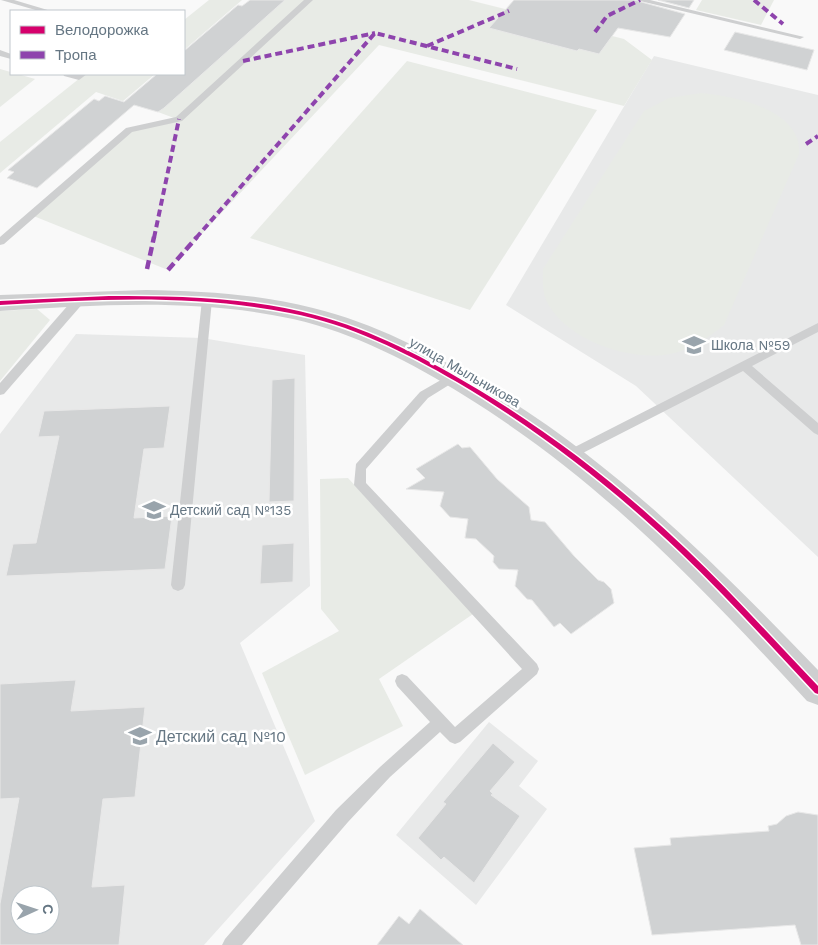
<svg xmlns="http://www.w3.org/2000/svg" width="818" height="945" viewBox="0 0 818 945" font-family="'Work Sans',sans-serif">
<rect width="100%" height="100%" fill="#f9f9f9"/>
<g fill="#e8e9e9" fill-rule="evenodd">
<polygon points="654,56 818,95 818,557 636,386 506,305"/>
<path d="M76 334 202 338 305 355 310 586 240 643 315 821 204 945H0V434ZM20 895H50V925H20Z"/>
<polygon points="489,722 538,761 519,786 547,809 476,905 396,835"/>
</g>
<g fill="#e8ebe6">
<polygon points="209,0 242,0 184,50 184,20"/>
<polygon points="283,0 469,0 624,39 652,60 624,106 379,45 168,270 31,215 129,130 174,118 158,112"/>
<polygon points="702,0 774,0 761,25 696,10"/>
<polygon points="407,61 597,110 470,310 250,238"/>
<polygon points="0,69 35,79 0,107"/>
<polygon points="85,74 155,74 123,101 96,92 0,173 0,142"/>
<path d="M701 93C735 96 803 110 799 154L724 325C708 338 690 350 670 354 629 362 564 339 546 300 542 290 543 279 543 269L644 111 669 98Z"/>
<polygon points="37,309 50,320 0,381 0,311"/>
<polygon points="348,478 473,614 379,679 403,726 305,775 262,673 339,631 321,609 320,479"/>
</g>
<g fill="#d0d2d3" stroke="#e8e8e8" fill-rule="evenodd">
<polygon points="250,0 285,0 164,108 158,112 134,105 37,188 7,178 14,172 8,170 94,99 99,101 105,96 124,102 157,74 184,74 184,51 238,5 242,6"/>
<polygon points="514,0 634,0 685,14 670,37 618,28 599,54 579,49 577,51 489,28"/>
<polygon points="658,0 694,0 689,8"/>
<polygon points="735,32 814,50 807,70 724,50"/>
<polygon points="295,378 294,501 269,502 272,380"/>
<polygon points="170,406 164,448 144,449 134,518 172,516 165,569 6,576 13,544 36,543 59,436 38,437 44,411"/>
<polygon points="458,444 462,448 470,447 497,479 529,507 531,520 545,522 574,556 598,580 604,582 611,589 614,603 571,634 560,623 554,627 532,600 527,599 515,586 518,570 499,569 493,562 494,556 476,539 465,538 468,519 450,517 440,506 444,492 406,489 425,478 416,469"/>
<polygon points="294,543 293,582 260,584 262,545"/>
<path d="M76 680 71 711 145 707 135 797 103 799 92 887 125 885 119 945H0V904L19 798 0 799V684ZM20 895H50V925H20Z"/>
<polygon points="493,743 515,762 490,791 493,794 491,795 520,816 474,883 444,857 441,860 418,838 446,804 443,802"/>
<polygon points="798,812 818,815 818,945 801,945 795,925 652,935 634,848 671,845 670,838 769,831 768,826 777,824 786,816"/>
<polygon points="420,909 463,945 377,945 399,916 409,924"/>
</g>
<g fill="none" stroke-linecap="round" stroke-linejoin="round">
<g fill="#cecfd0" fill-rule="evenodd">
<polygon points="1,0 14,0 51,11 39,11"/>
<polygon points="304,0 313,0 182,121 132,132 4,244 0,245 0,237 126,128 176,117"/>
<polygon points="636,0 650,0 804,37 800,39"/>
<polygon points="0,50 11,54 11,59 0,56"/>
<polygon points="63,74 87,74 79,80 64,76"/>
<polygon points="81,294 86,298 85,301 4,394 0,395 0,383 77,295"/>
<polygon points="207,296 212,300 185,585 183,589 178,591 173,589 171,585 202,300"/>
<polygon points="818,323 818,332 752,366 818,423 818,435 814,433 743,371 575,457 567,457 565,454 567,451"/>
<polygon points="453,373 459,377 457,380 428,398 366,469 366,483 537,664 539,669 537,674 460,742 455,744 450,742 440,732 390,777 348,822 242,945 222,945 225,939 336,810 380,767 430,722 397,686 395,681 397,676 402,674 407,676 455,727 522,669 354,485 356,464 420,392"/>
</g>
<path fill="#cecfd0" fill-rule="evenodd" d="M146 290C202 291 258 294 313 308 374 323 430 352 484 384 615 463 713 561 818 670V705L807 701C699 584 602 481 465 396 412 363 355 333 293 319 197 298 97 305 0 311V295Z"/>
<g stroke="#8e44ad" stroke-width="4" stroke-dasharray="7 4" stroke-linecap="butt">
<polyline points="754,0 783,24"/>
<polyline points="595,32 607,16 640,0"/>
<polyline points="427,46 509,11"/>
<polyline points="243,61 375,33"/>
<polyline points="806,144 818,136"/>
<polyline points="154,238 179,119"/>
<polyline points="196,238 375,33 517,69"/>
</g>
<g stroke="#8e44ad" stroke-width="4.5" stroke-dasharray="9 4.5" stroke-linecap="butt">
<polyline points="147,269 154,237"/>
<polyline points="168,270 197,237"/>
</g>
<defs>
<path id="cycleway" d="M109 296C178 296 248 297 315 315 373 330 427 359 479 390 554 435 623 489 686 549 732 593 774 640 818 686V694L815 693C771 646 727 597 680 552 612 487 538 430 457 382 405 352 349 324 290 313 194 294 97 299 0 305V301Z"/>
</defs>
<use href="#cycleway" stroke="#fff" stroke-width="3"/>
<use href="#cycleway" fill="#d6006c" fill-rule="evenodd"/>
</g>
<defs>
<symbol id="school-bare" viewBox="-9 -9 18 18"><path d="M0-5L7-2L0 1L-7-2ZM-4 1L0 2.5L4 1V4Q0 6-4 4Z" fill="#99a4ac" stroke="#fff" stroke-width="2.5" paint-order="stroke"/></symbol>
</defs>
<g fill-rule="evenodd">
<use href="#school-bare" x="678" y="329" width="32" height="32"/>
<use href="#school-bare" x="138" y="494" width="32" height="32"/>
<use href="#school-bare" x="124" y="720" width="32" height="32"/>
</g>
<g text-anchor="middle" dominant-baseline="central" stroke-width="5" stroke-linejoin="round" paint-order="stroke">
<g font-size="14" fill="#657683" stroke="#fff" text-anchor="start">
<text x="711" y="345">Школа №59</text>
<text x="170" y="510">Детский сад №135</text>
</g>
<g font-size="14" fill="#657683" stroke="#fff">
<text transform="translate(465 372) rotate(30)">улица Мыльникова</text>
</g>
<g font-size="16" fill="#657683" stroke="#fff" text-anchor="start">
<text x="156" y="736">Детский сад №10</text>
</g>
</g>
<rect x="10" y="10" width="175" height="65" fill="#ffffff" stroke="#c1c8cd"/>
<rect x="20" y="26" width="25" height="8" fill="#d6006c" stroke="#c1c8cd"/>
<text x="55" y="35" font-size="15" fill="#657683">Велодорожка</text>
<rect x="20" y="51" width="25" height="8" fill="#8e44ad" stroke="#c1c8cd"/>
<text x="55" y="60" font-size="15" fill="#657683">Тропа</text>
<g transform="translate(35 910) rotate(87)"><circle r="24" fill="#ffffff" stroke="#c1c8cd"/>
<path d="M0-4L9 19L0 12L-9 19Z" fill="#99a4ac"/>
<text y="-8" font-size="14" font-weight="bold" text-anchor="middle" fill="#657683">С</text>
</g>
</svg>
